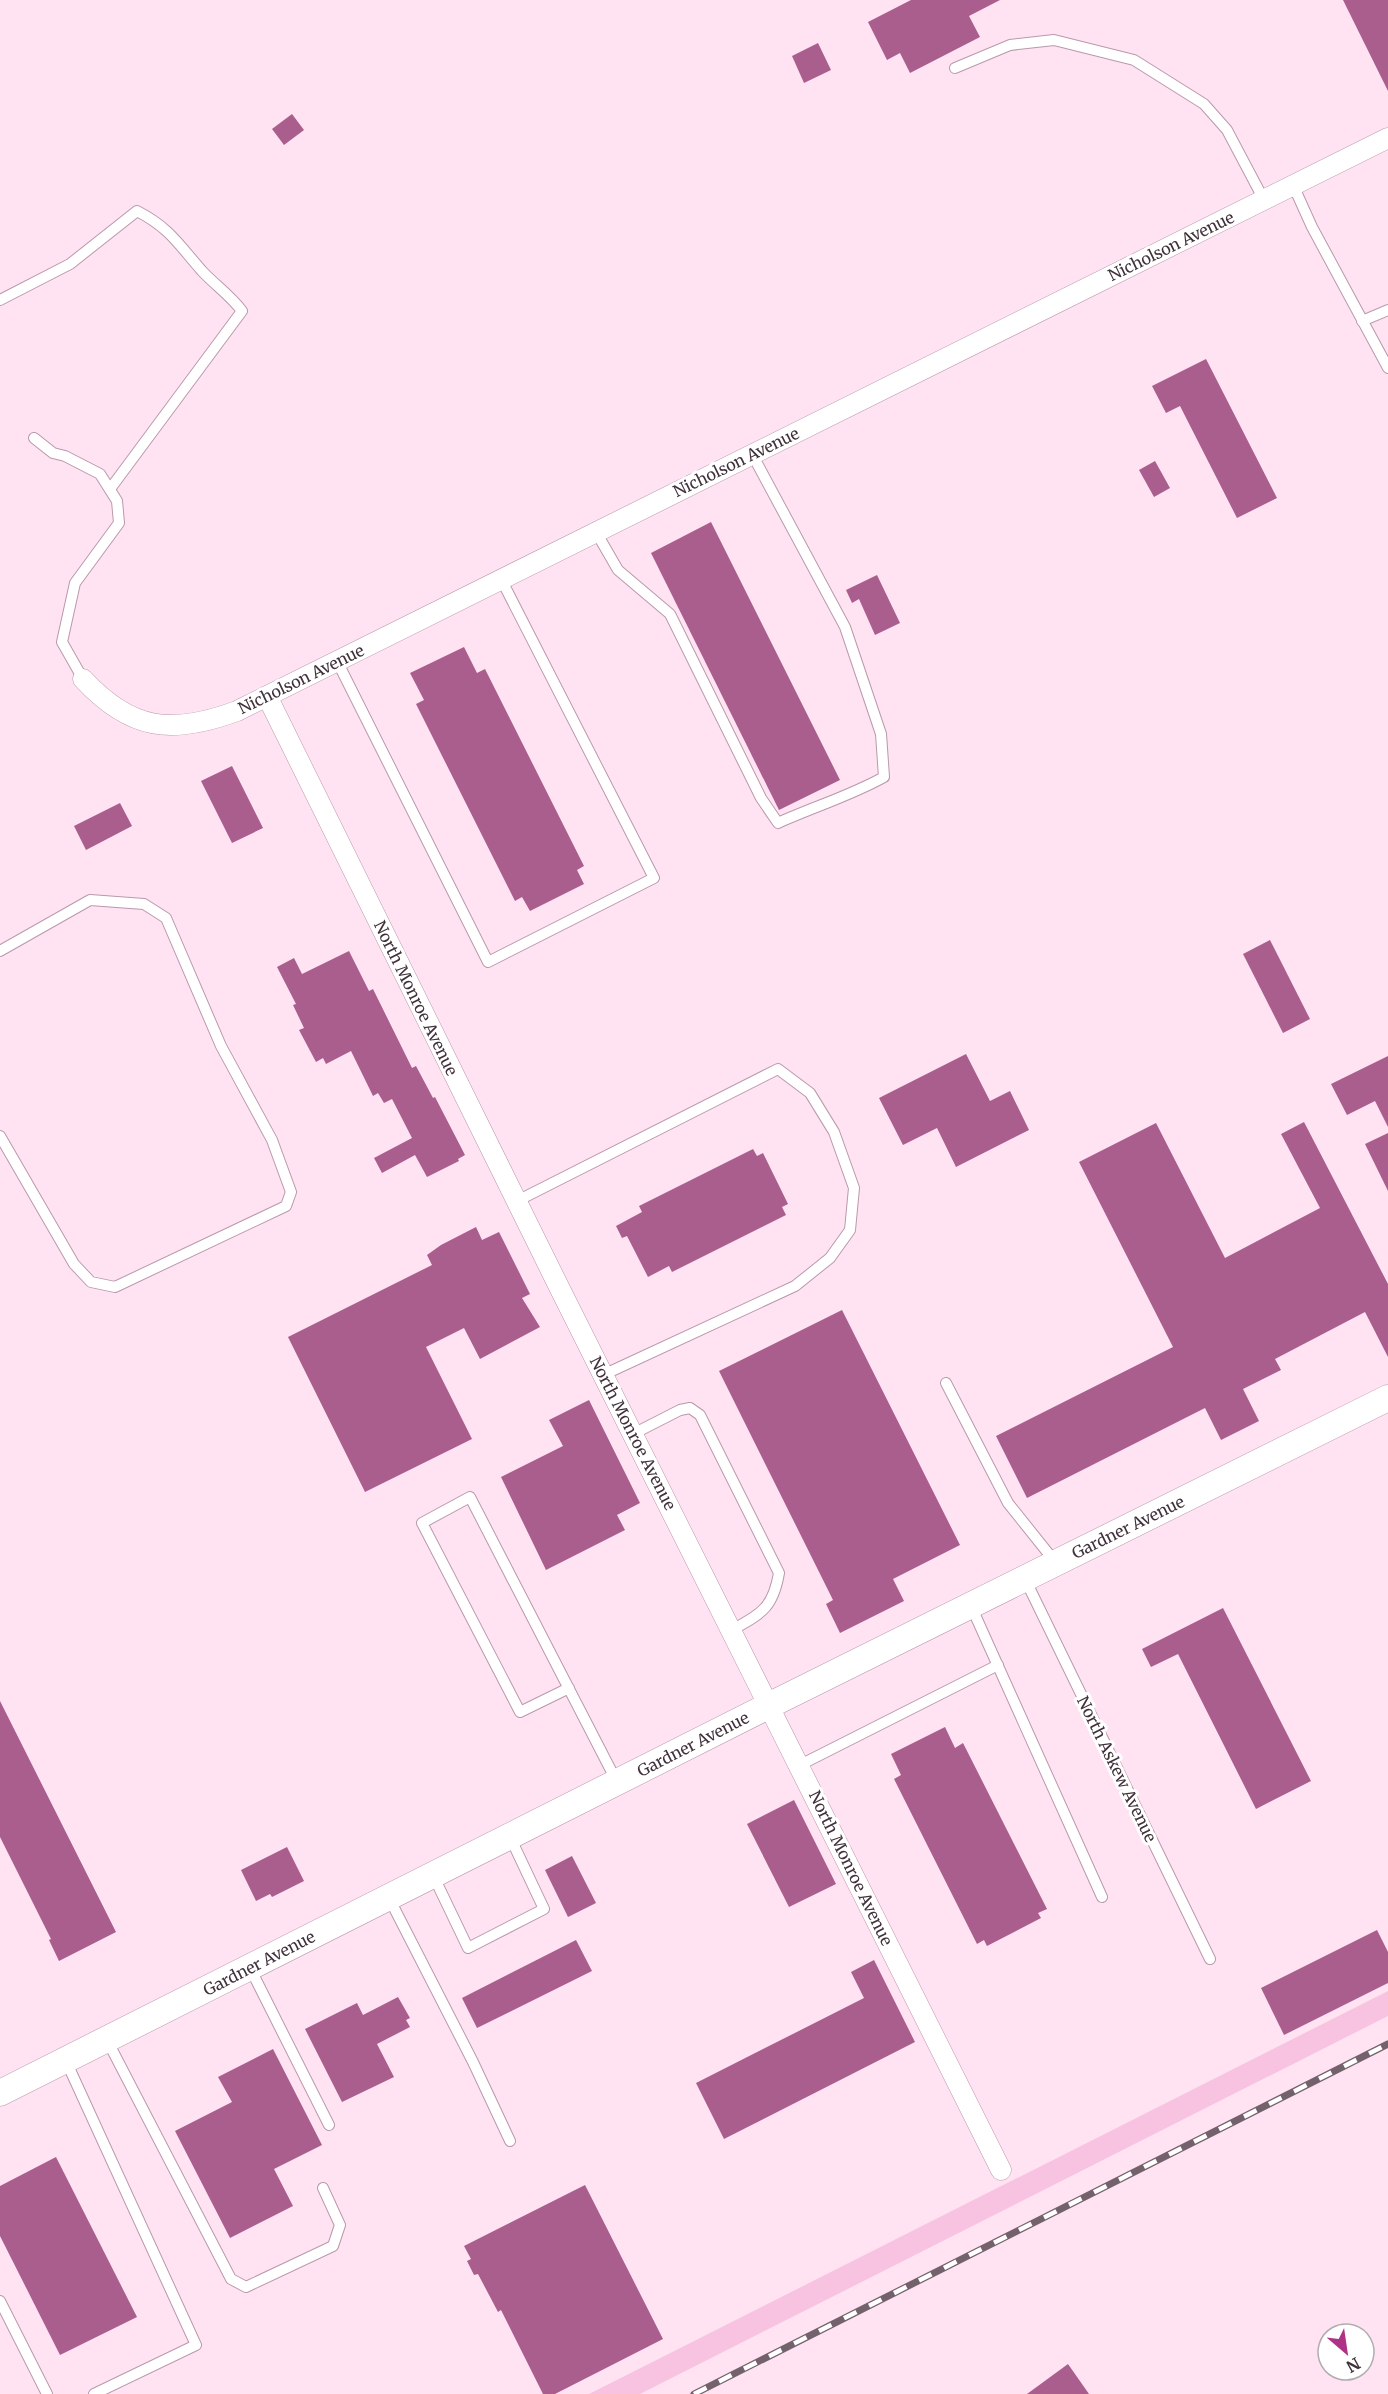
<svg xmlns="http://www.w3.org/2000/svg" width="1388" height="2394" viewBox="0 0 1388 2394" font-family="Merriweather,serif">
<rect width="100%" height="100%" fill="#ffe3f2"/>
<polygon fill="#f8c3e1" points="1388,1991 1388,2016 640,2394 589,2394"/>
<g fill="#a95e8d">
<polygon points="911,0 1000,0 969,16 980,37 910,73 900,53 887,60 868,22"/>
<polygon points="1343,0 1388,0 1388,91"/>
<polygon points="818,43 831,70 804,83 792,56"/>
<polygon points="292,114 304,130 284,145 272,129"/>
<polygon points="1206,359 1277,498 1237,518 1180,406 1166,413 1152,386"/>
<polygon points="1155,461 1170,488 1154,497 1139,470"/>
<polygon points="711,522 840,780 779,810 651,553"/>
<polygon points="877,575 900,623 875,635 859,599 852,603 846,590"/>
<polygon points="464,647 477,673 485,669 584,866 577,870 584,884 530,911 522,897 515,901 416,704 424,700 410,673"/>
<polygon points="232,766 263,828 232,843 201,781"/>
<polygon points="120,803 132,826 86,850 74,826"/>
<polygon points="1270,940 1310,1019 1283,1033 1243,954"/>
<polygon points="349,951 369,991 373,989 412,1068 416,1066 433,1098 435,1097 465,1155 458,1159 459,1161 427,1177 415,1155 382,1173 374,1158 412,1138 392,1099 384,1103 378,1093 373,1096 351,1051 326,1064 323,1058 316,1062 299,1030 304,1028 293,1005 296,1004 277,967 294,958 302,974"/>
<polygon points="966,1054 990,1101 1010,1091 1029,1130 956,1167 937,1128 903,1145 879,1098"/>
<polygon points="1388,1056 1388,1127 1375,1101 1347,1115 1331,1084"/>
<polygon points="1304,1122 1388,1284 1388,1357 1365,1312 1275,1359 1281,1370 1243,1389 1259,1421 1221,1440 1205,1408 1027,1498 996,1436 1173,1347 1079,1162 1156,1123 1225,1258 1320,1208 1281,1134"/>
<polygon points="1388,1133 1388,1191 1365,1144"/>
<polygon points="753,1149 757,1156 763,1153 788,1204 782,1207 786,1215 672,1272 669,1266 648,1277 627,1236 622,1238 616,1226 642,1212 639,1206"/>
<polygon points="476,1227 482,1240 499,1232 530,1294 522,1298 540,1327 480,1359 464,1328 426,1347 472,1439 365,1492 288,1337 432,1265 427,1255 441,1245"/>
<polygon points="842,1310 960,1545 893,1579 904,1601 840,1633 826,1604 833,1600 719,1371"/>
<polygon points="589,1400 640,1503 617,1515 625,1530 546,1570 501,1477 563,1446 549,1420"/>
<polygon points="1223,1608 1311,1781 1256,1809 1178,1654 1151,1667 1142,1649"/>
<polygon points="0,1701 116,1932 59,1961 49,1940 51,1939 0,1837"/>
<polygon points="945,1727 955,1748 963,1743 1047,1909 1038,1913 1041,1918 987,1946 984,1940 977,1944 894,1779 901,1775 891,1754"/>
<polygon points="794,1800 836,1884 789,1907 747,1824"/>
<polygon points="287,1847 304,1881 272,1897 270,1894 256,1901 241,1870"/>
<polygon points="572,1856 596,1903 568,1917 545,1870"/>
<polygon points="1377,1930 1388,1952 1388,1983 1284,2035 1261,1988"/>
<polygon points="576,1940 592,1971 477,2028 462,1998"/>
<polygon points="874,1960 915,2042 724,2139 696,2083 864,1998 851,1972"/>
<polygon points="398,1997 410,2018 406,2020 410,2027 377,2044 394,2077 342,2102 305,2029 357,2003 363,2015"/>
<polygon points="273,2049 322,2145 274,2169 293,2206 230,2238 175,2131 232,2102 218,2077"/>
<polygon points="56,2157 137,2317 60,2355 0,2236 0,2186"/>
<polygon points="585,2185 663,2339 555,2394 543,2394 501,2310 498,2312 478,2274 474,2275 467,2261 471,2259 464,2246"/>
<polygon points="1068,2364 1089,2394 1027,2394"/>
</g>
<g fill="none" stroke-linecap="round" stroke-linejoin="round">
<defs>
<g id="service">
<polyline points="955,68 1010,45 1054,40 1134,60 1204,104 1227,130 1264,200"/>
<polyline points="1293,185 1312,227 1388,368"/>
<path d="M0 300 70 264 137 211C170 228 179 245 202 271 215 285 230 295 242 311L110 489"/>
<polyline points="1362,321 1388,310"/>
<polyline points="34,438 53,453 65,456 100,474 117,501 119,523 75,583 62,642 83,679"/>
<path d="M596 532 618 570 670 614 761 798 778 823C813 807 850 796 884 777L881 734 845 627 752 454"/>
<polyline points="337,661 488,962 654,878 501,579"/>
<polyline points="0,951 90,900 144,904 166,918 221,1046 272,1140 291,1192 286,1206 115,1287 91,1282 74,1264 0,1136"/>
<polyline points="517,1201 778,1069 810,1093 834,1132 854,1188 850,1230 830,1258 795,1286 603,1375"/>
<polyline points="946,1383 1008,1503 1056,1563"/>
<path d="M633 1434 680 1410 690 1408 700 1415 779 1573C773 1608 762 1613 732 1630"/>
<polyline points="1025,1579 1210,1959"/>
<polyline points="971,1606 1102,1897"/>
<polyline points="569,1688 520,1712 422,1523 470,1497 617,1782"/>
<polyline points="800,1765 998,1665"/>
<polyline points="433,1875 468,1948 544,1909 510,1837"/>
<polyline points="389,1898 473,2062 510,2141"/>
<polyline points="250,1968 329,2125"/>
<polyline points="107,2040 231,2279 246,2287 333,2246 340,2225 323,2188"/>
<polyline points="66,2061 196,2345 94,2394"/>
<polyline points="0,2301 47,2394"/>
</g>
<g id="minor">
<path d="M83 679C131 731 172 735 237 711L1388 138"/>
<polyline points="267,696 561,1291 1001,2170"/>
</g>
<polyline id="tertiary" points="0,2093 770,1705 1388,1398"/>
</defs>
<use href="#service" stroke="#b999ab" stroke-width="12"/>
<use href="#minor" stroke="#b999ab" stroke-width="21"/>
<use href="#tertiary" stroke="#b999ab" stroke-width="27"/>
<use href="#service" stroke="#fff" stroke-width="10"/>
<use href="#minor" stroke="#fff" stroke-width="20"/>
<use href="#tertiary" stroke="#fff" stroke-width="26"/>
<defs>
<polyline id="rail" points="694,2394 1388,2044"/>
</defs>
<use href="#rail" stroke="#73626c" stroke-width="7"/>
<use href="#rail" stroke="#fff" stroke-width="4.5" stroke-dasharray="14" stroke-linecap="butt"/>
</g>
<g text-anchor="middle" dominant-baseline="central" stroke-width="6" stroke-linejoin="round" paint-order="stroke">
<g font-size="16" fill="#3f323a" stroke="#fff">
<text transform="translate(1171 246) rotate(-26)">Nicholson Avenue</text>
<text transform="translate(736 462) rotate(-26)">Nicholson Avenue</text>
<text transform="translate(301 679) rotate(-26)">Nicholson Avenue</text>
<text transform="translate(416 998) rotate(64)">North Monroe Avenue</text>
<text transform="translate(633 1433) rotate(63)">North Monroe Avenue</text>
<text transform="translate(1128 1527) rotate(-26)">Gardner Avenue</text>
<text transform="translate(693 1744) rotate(-27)">Gardner Avenue</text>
<text transform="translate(1117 1769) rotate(64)">North Askew Avenue</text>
<text transform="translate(851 1868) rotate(64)">North Monroe Avenue</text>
<text transform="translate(259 1963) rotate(-27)">Gardner Avenue</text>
</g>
</g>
<g transform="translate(1346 2352) rotate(151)"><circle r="28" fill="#ffffff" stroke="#b2adb0" stroke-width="1.5"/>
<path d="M0-4.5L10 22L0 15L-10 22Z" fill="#ae3386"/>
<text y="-9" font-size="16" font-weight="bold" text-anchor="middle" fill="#3f323a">N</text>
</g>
</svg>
